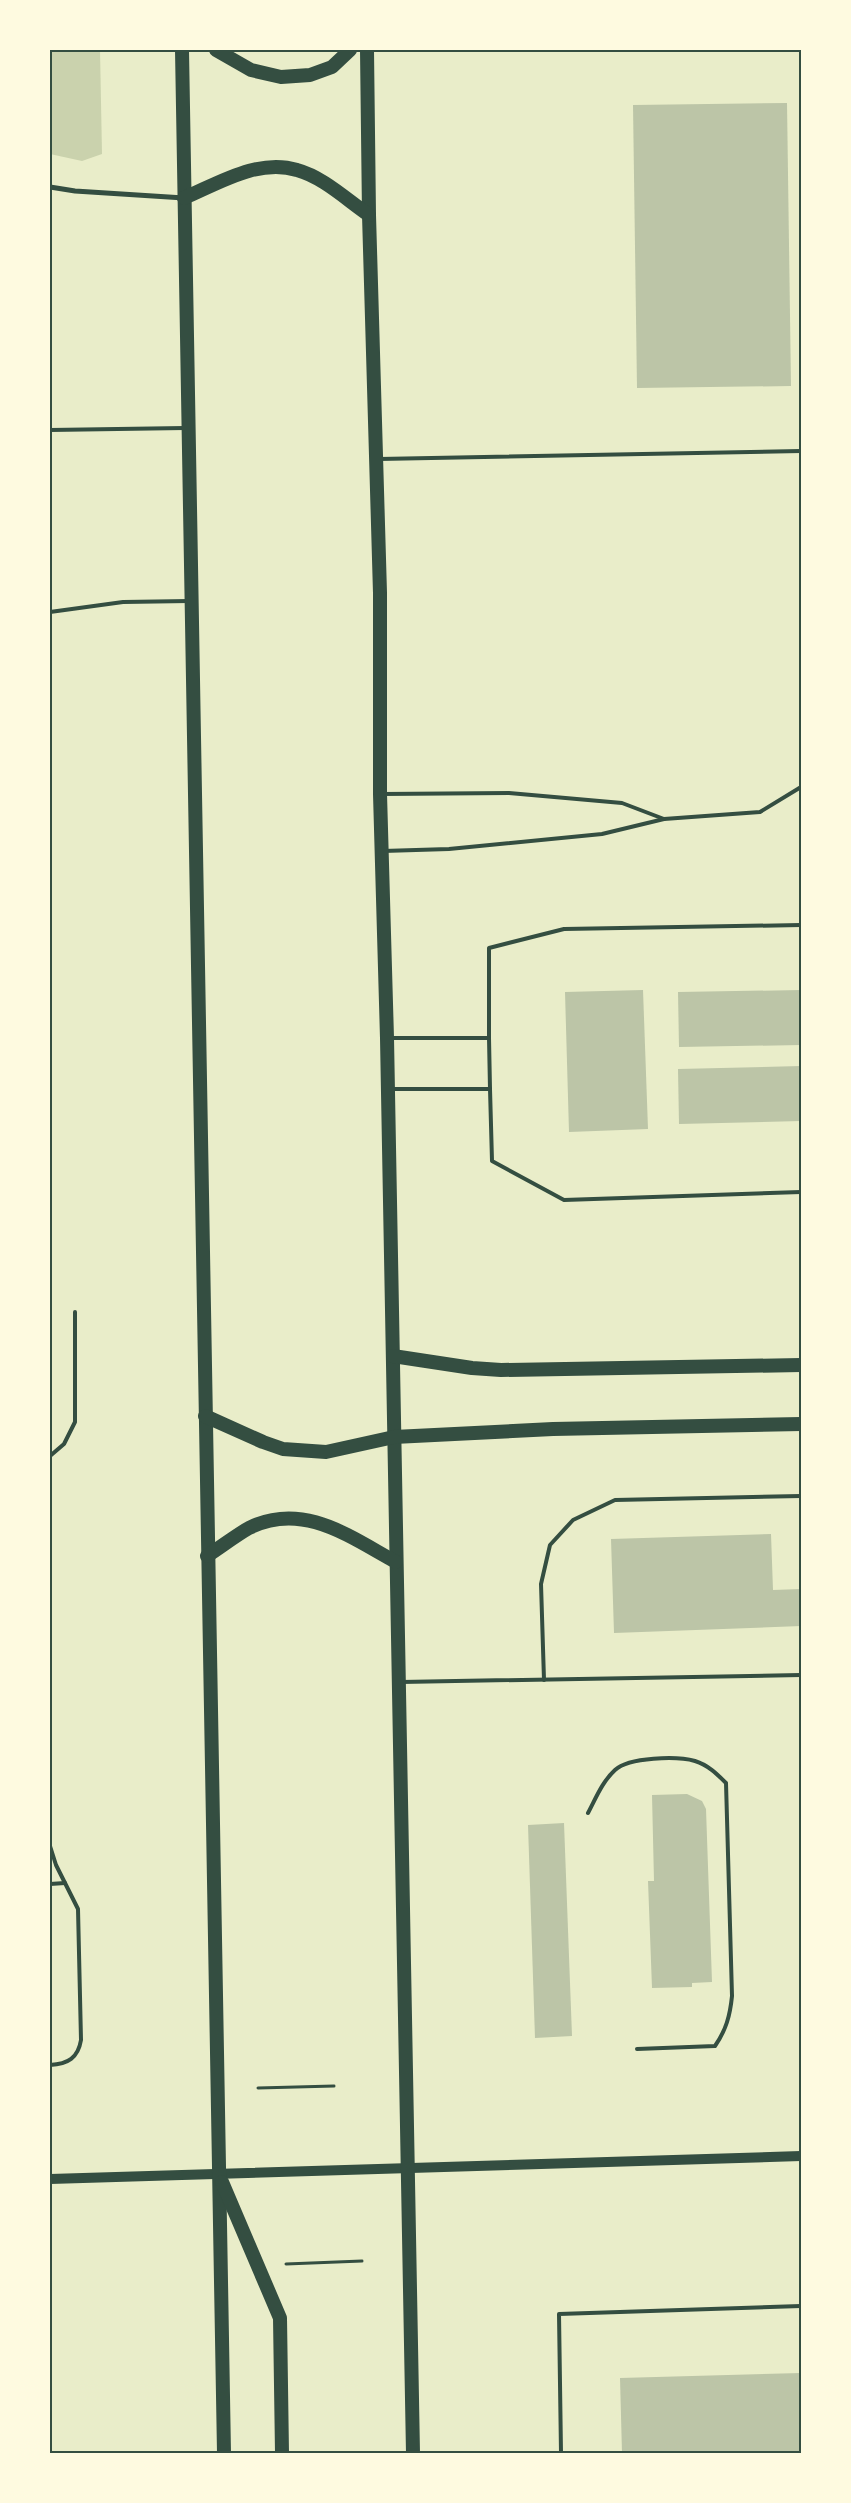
<svg xmlns="http://www.w3.org/2000/svg" width="851" height="2503" viewBox="0 0 851 2503" font-family="'Titillium Web',sans-serif">
<rect width="100%" height="100%" fill="#e9edc9"/>
<polygon fill="#cad2ad" points="50,50 100,50 102,154 82,161 50,154"/>
<g fill="#bcc5a7">
<polygon points="787,103 791,386 637,388 633,105"/>
<polygon points="643,990 648,1129 569,1132 565,992"/>
<polygon points="801,990 801,1045 679,1047 678,992"/>
<polygon points="801,1066 801,1121 679,1124 678,1069"/>
<polygon points="771,1534 773,1590 801,1589 801,1626 614,1633 611,1539"/>
<polygon points="687,1794 702,1801 706,1809 712,1982 692,1983 692,1987 652,1988 648,1881 654,1881 652,1795"/>
<polygon points="564,1823 572,2036 535,2038 528,1825"/>
<polygon points="801,2373 801,2453 622,2453 620,2378"/>
</g>
<g fill="none" stroke-linecap="round" stroke-linejoin="round">
<g stroke="#344e41" stroke-width="3">
<polyline points="258,2088 334,2086"/>
<polyline points="286,2264 362,2261"/>
</g>
<g stroke="#344e41" stroke-width="4">
<polyline points="50,430 185,428"/>
<polyline points="379,459 801,451"/>
<polyline points="50,612 123,602 189,601"/>
<polyline points="382,794 509,793 622,803 664,819"/>
<polyline points="383,851 449,849 602,834 664,819 760,812 801,787"/>
<polyline points="389,1038 489,1038 489,948 564,929 801,925"/>
<polyline points="489,1038 490,1089"/>
<polyline points="390,1089 490,1089 492,1161 564,1200 801,1192"/>
<polyline points="50,1456 64,1444 75,1422 75,1312"/>
<polyline points="544,1680 541,1584 550,1545 573,1520 615,1500 801,1496"/>
<polyline points="401,1682 801,1675"/>
<path d="M588 1813C596 1798 602 1782 615 1770 629 1757 677 1756 695 1761 708 1765 717 1774 726 1783L732 1996C730 2016 726 2030 715 2046L637 2049"/>
<path d="M50 1846 56 1865 78 1909 81 2040C78 2058 68 2064 50 2065"/>
<polyline points="50,1884 65,1883"/>
<polyline points="561,2453 559,2314 801,2306"/>
</g>
<polyline stroke="#344e41" stroke-width="5" points="50,187 75,191 184,198"/>
<polyline stroke="#344e41" stroke-width="10" points="50,2179 801,2156"/>
<g stroke="#344e41" stroke-width="14">
<polyline points="182,50 224,2453"/>
<polyline points="216,50 251,70 281,77 310,75 332,67 350,50"/>
<polyline points="367,50 369,215 380,593 380,794 387,1038 413,2453"/>
<path d="M184 198C219 183 259 158 297 170 323 177 347 200 369 215"/>
<polyline points="393,1356 472,1368 501,1370 801,1365"/>
<polyline points="205,1416 263,1442 283,1449 326,1452 394,1437 553,1429 801,1424"/>
<path d="M207 1556C221 1547 235 1536 249 1528 303 1501 350 1537 396 1562"/>
<polyline points="222,2182 280,2318 282,2453"/>
</g>
</g>
<rect width="851" height="2503" fill="none" stroke="#fefae0" stroke-width="102"/>
<rect x="51" y="51" width="749" height="2401" fill="none" stroke="#344e41" stroke-width="2"/>
</svg>
